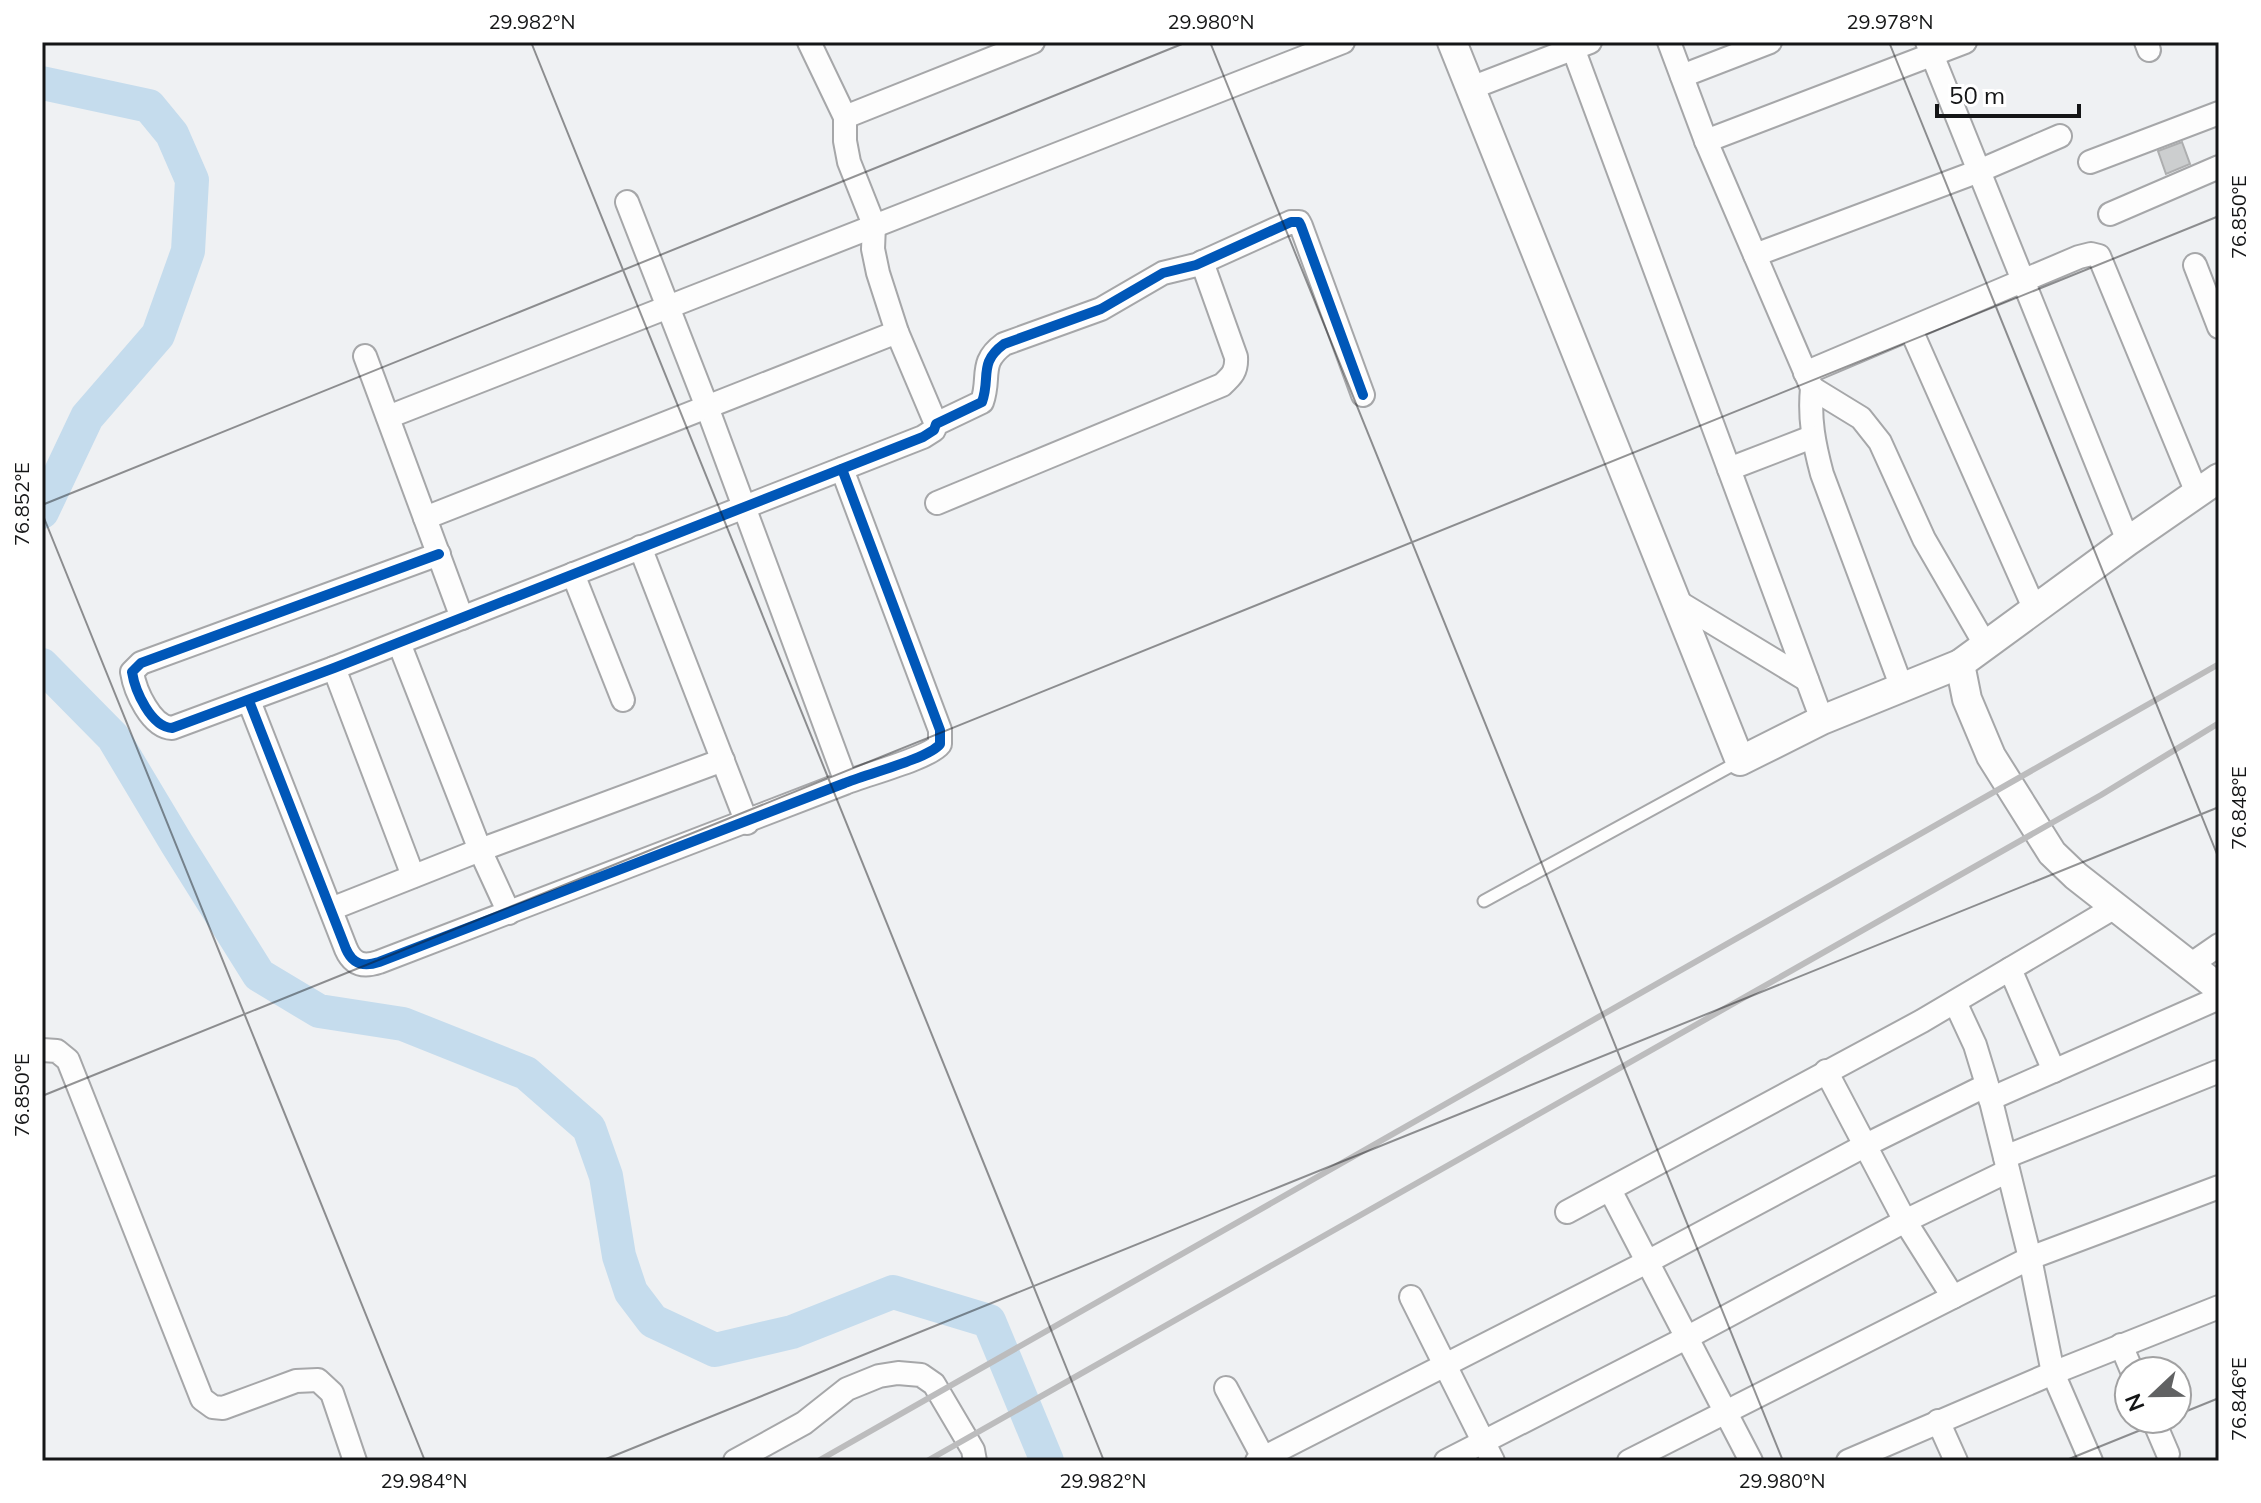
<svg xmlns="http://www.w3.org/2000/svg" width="2261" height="1503" viewBox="0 0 2261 1503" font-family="Mulish,sans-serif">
<rect width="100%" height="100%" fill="#eff1f3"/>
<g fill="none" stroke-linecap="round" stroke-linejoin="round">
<g stroke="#c5dced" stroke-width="34">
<polyline points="42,83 149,106 172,134 192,180 188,251 158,335 87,417 42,512"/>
<polyline points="42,665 113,737 177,844 259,975 319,1011 403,1024 526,1073 589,1128 606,1176 619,1256 631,1292 653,1321 715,1350 792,1332 893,1292 989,1321 1047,1461"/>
</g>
</g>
<polygon fill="#cccecf" stroke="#adaeaf" stroke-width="2" points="2182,142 2190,164 2166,174 2158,151"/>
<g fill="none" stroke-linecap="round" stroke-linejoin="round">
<defs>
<polyline id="service" points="1484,901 1740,761"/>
<g id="minor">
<polyline points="809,42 845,117 845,141 849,162 874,225 873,249 878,273 897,332 936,424"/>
<path d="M1669 42 1706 141 1812 388C1809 419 1814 444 1822 474L1902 688"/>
<polyline points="1927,42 2128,541"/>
<polyline points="2146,42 2149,50"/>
<polyline points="1573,48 1822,720"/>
<polyline points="1682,76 1770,42"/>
<polyline points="1471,88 1590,42"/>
<polyline points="845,117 1033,42"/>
<polyline points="1706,141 1965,42"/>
<polyline points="2090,162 2219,113"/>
<polyline points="627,202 707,407 846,782"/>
<polyline points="2110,214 2219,167"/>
<polyline points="1755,255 1979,171 2060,136"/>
<polyline points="2195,265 2219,327"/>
<polyline points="1911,330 2035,610"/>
<polyline points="365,356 462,618"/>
<polyline points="1805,373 2079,257 2091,254 2099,256 2197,493"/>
<polyline points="1812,388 1861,418 1880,442 1924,539 1986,646"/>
<polyline points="388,417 1343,42"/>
<polyline points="1729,469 1812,437"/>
<path d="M937 503 1222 385C1232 376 1237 371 1236 357L1202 262"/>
<polyline points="425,518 897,332"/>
<polyline points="640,547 747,823"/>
<path d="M439 554 141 663 132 672C135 691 151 727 172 728L334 668 923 437 934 430 936 424 982 402C991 377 978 363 1004 344L1101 309 1163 273 1196 265 1291 222H1299L1301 226 1363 395"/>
<polyline points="573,574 623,700"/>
<polyline points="1675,600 1807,680"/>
<polyline points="399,643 480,850 509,913"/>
<polyline points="334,668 413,876"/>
<path d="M249 701 346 949C353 965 364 967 379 962 535 903 690 843 845 783 864 775 930 758 940 744V730L842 469"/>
<polyline points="331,909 480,850 723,760"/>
<polyline points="2190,965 2219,945"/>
<polyline points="2010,969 2054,1071"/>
<polyline points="1955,1002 1975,1045 1986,1081 2030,1258 2053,1373 2091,1461"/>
<polyline points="42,1050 57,1051 68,1060 202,1399 213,1407 223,1408 296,1381 318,1380 332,1393 355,1461"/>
<polyline points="1826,1071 1905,1221 1953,1297"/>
<polyline points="1990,1099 2219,998"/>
<polyline points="2005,1157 2217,1072"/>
<polyline points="1610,1190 1751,1461"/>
<polyline points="1567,1212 1922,1021 2115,907"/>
<polyline points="1411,1297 1493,1461"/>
<polyline points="2121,1345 2132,1371"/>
<polyline points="1226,1388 1265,1461"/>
<polyline points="2153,1419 2168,1454"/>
<polyline points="1938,1421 1956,1461"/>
<polyline points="735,1461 804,1423 847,1389 879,1376 898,1373 921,1375 934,1384 973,1450 975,1461"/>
<polyline points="1257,1461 1649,1261 1866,1145 1987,1085"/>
<polyline points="1446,1461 1688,1337 1905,1221 2008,1171"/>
<polyline points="1629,1461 2030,1258 2219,1187"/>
<polyline points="1848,1461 2053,1373 2219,1307"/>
</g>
<g id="tertiary">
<polyline points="1452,42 1740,761 1822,720 1960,664"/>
<polyline points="2219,478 2128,541 1960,664 1967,699 1991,756 2052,853 2076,876 2219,988"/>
</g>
</defs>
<use href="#service" stroke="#a6a7a9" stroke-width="15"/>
<use href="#minor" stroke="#a6a7a9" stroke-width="26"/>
<use href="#tertiary" stroke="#a6a7a9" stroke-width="32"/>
<use href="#service" stroke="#fdfdfd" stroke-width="11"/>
<use href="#minor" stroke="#fdfdfd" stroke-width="22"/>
<use href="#tertiary" stroke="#fdfdfd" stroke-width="28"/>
<g stroke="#bcbcbd" stroke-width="6">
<polyline points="818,1461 2219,664"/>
<polyline points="927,1461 2101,795 2219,723"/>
</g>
<defs>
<g id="cycleway">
<path d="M439 554 141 663 132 672C135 691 151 727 172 728L334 668 923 437 934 430 936 424 982 402C991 377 978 363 1004 344L1101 309 1163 273 1196 265 1291 222H1299L1301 226 1363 395"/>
<path d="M249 701 346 949C353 965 364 967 379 962 535 903 690 843 845 783 864 775 930 758 940 744V730L842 469"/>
</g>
</defs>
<use href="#cycleway" stroke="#fff" stroke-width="15"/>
<use href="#cycleway" stroke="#0057b8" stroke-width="10"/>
</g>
<path fill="none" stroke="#141516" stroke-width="2" stroke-opacity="0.45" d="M531 42 1104 1461M1210 42 1783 1461M1889 42 2219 859M42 505 1187 42M42 513 425 1461M42 1096 2219 216M2177 1415 2219 1398M601 1461 2219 807M2064 1461 2168 1419"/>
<rect width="2261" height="1503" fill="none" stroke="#ffffff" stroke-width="88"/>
<g transform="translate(2153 1395) rotate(248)"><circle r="38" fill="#ffffff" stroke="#a1a1a2" stroke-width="2"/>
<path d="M0-6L14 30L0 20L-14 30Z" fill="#616263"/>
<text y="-12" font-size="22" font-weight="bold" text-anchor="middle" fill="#141516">N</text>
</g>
<path d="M1937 104v12h142v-12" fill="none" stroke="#141516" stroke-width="4"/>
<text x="1949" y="104" font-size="24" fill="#141516" stroke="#ffffff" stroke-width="6" paint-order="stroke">50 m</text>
<rect x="44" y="44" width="2173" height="1415" fill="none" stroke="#141516" stroke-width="3"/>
<g font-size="20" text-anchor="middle" fill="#141516">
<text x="532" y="29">29.982°N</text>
<text x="1211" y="29">29.980°N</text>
<text x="1890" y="29">29.978°N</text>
<text transform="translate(2239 217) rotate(-90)" y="7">76.850°E</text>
<text transform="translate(22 504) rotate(-90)" y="7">76.852°E</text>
<text transform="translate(2239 808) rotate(-90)" y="7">76.848°E</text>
<text transform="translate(22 1095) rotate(-90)" y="7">76.850°E</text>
<text transform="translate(2239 1399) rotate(-90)" y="7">76.846°E</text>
<text x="424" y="1488">29.984°N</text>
<text x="1103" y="1488">29.982°N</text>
<text x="1782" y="1488">29.980°N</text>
</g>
</svg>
